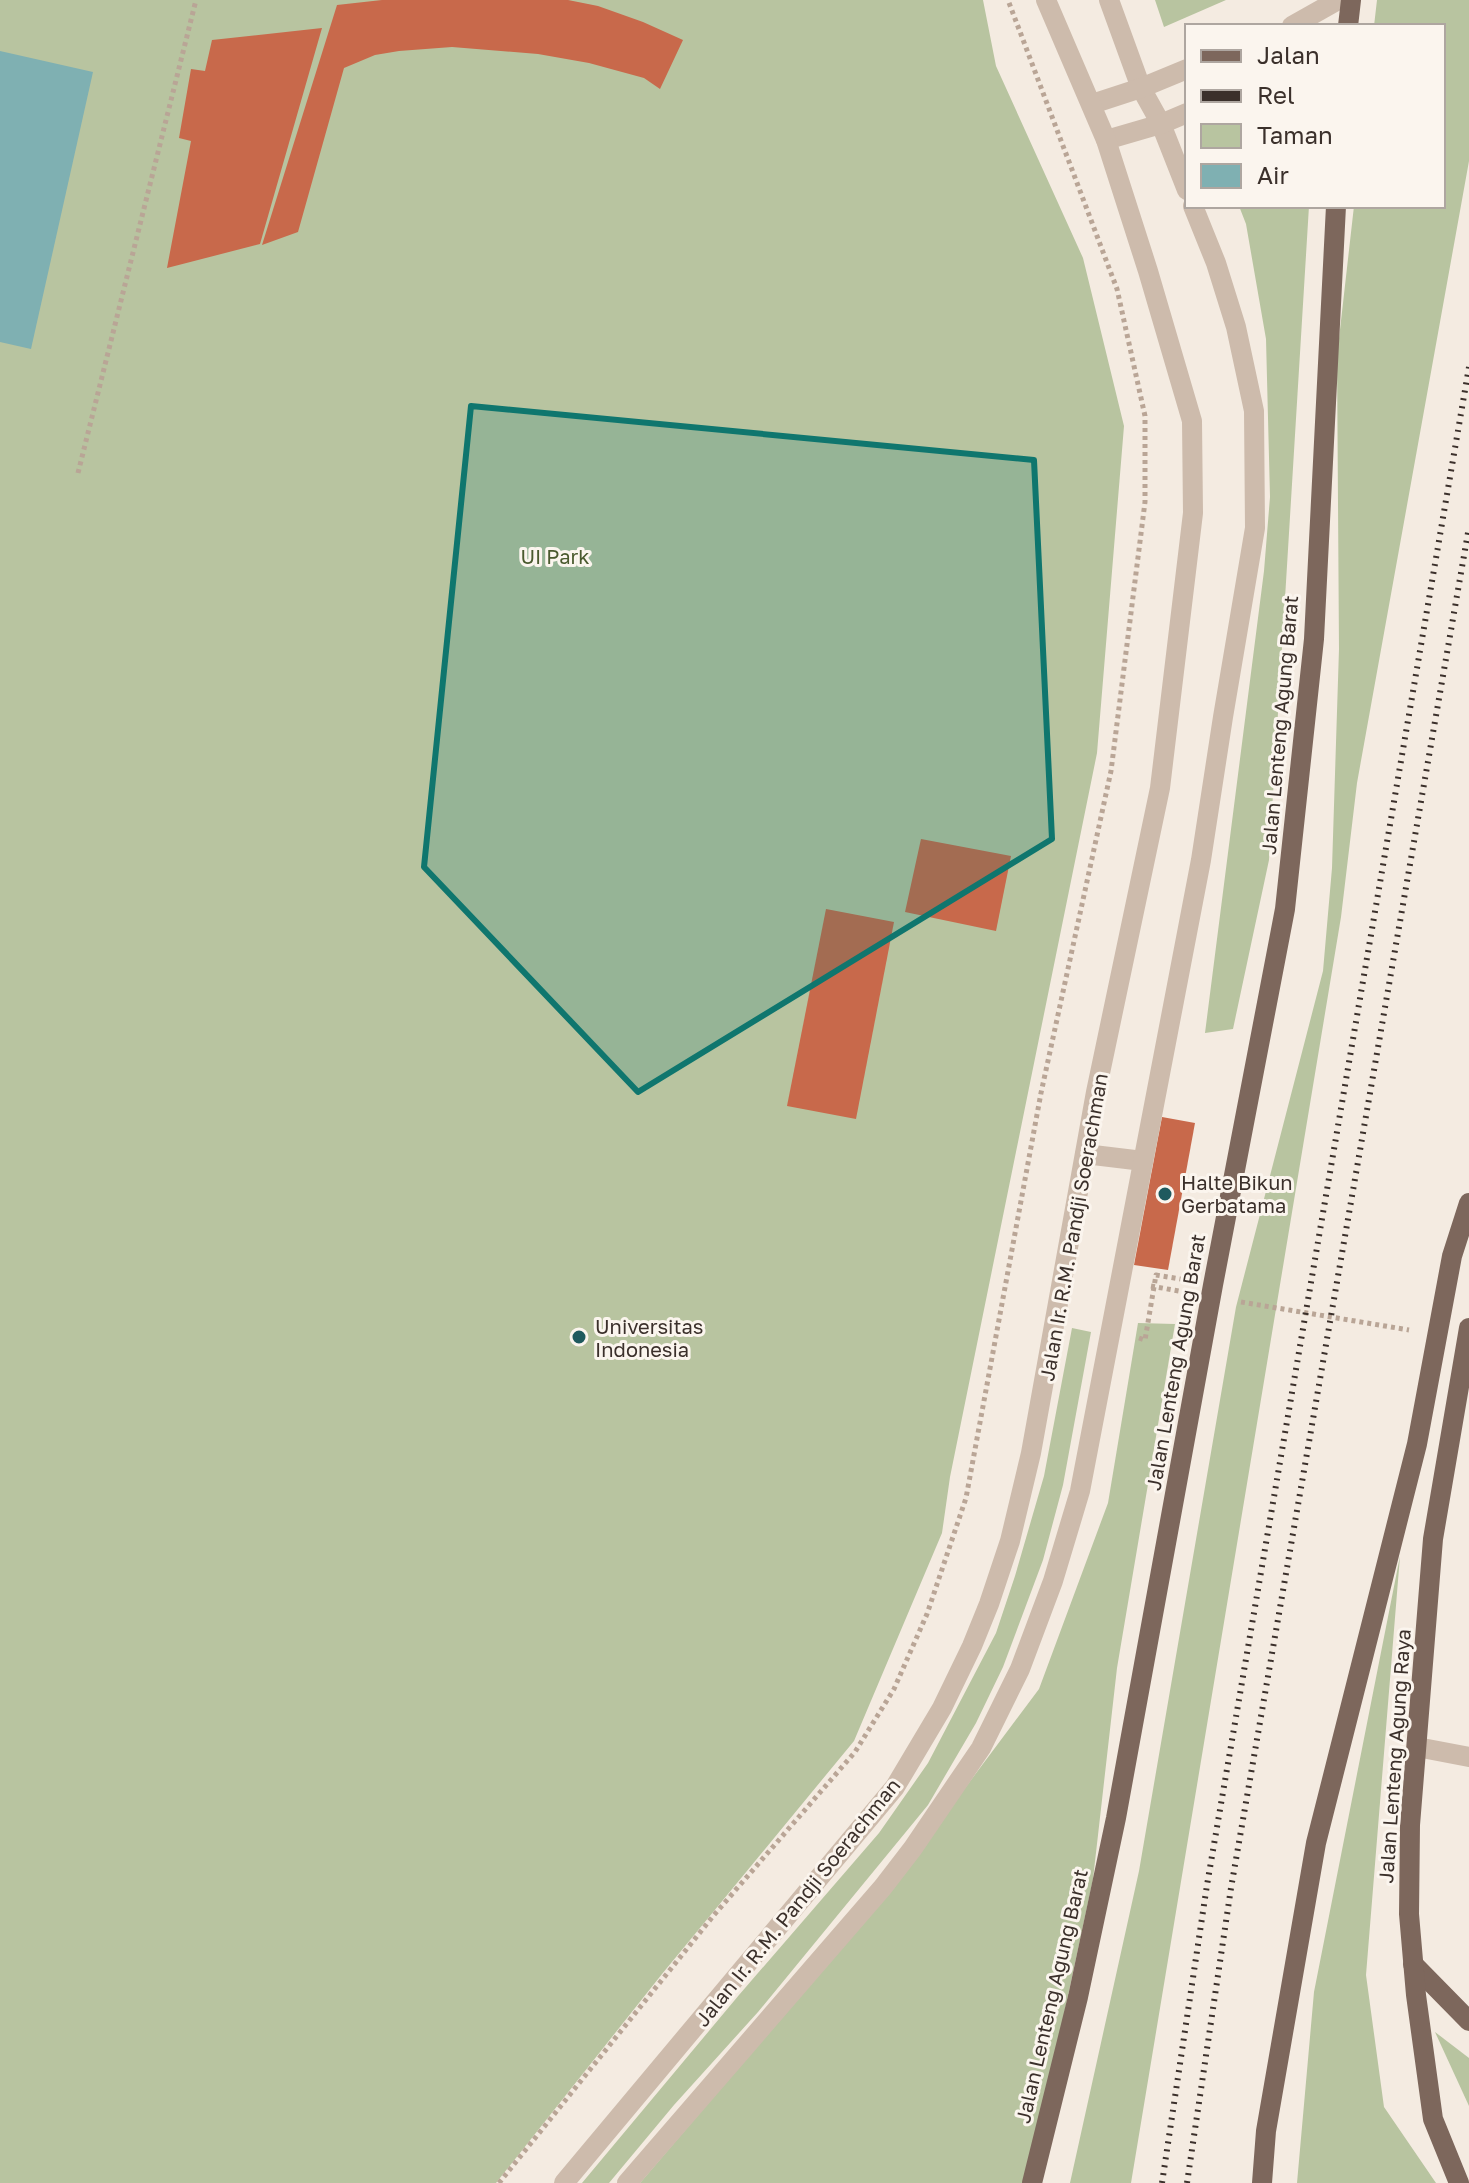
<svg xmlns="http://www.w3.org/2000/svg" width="1469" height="2183" viewBox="0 0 1469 2183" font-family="'Golos Text',sans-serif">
<rect width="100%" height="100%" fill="#f4ebe1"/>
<g fill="#b8c4a0">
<polygon points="0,0 983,0 996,66 1083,258 1124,426 1097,753 950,1477 942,1533 854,1741 662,1974 496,2183 0,2183"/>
<polygon points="1155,0 1226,0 1164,27"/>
<polygon points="1377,0 1469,0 1469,161 1357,783 1341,917 1131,2183 1070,2183 1139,1871 1236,1307 1323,971 1332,868 1339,649 1337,356 1354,206 1443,206 1443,26 1374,26"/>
<polygon points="1239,206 1309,206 1269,860 1233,1029 1205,1033 1264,571 1270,497 1266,339 1246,224"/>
<polygon points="1138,1323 1175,1324 1117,1668 1093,1879 1028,2183 640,2183 879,1903 1039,1689 1108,1503"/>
<polygon points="1072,1328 1091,1332 1063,1485 1043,1560 1003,1667 976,1723 928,1805 758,2012 674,2105 609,2183 582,2183 739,1995 879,1833 928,1763 996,1633 1015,1576 1044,1476"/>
<polygon points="1400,1556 1366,1975 1384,2107 1436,2183 1297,2183 1314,1992"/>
<polygon points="1435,2032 1469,2058 1469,2106"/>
</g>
<polygon fill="#7fb0b2" points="0,51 93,72 31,349 0,342"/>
<g fill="#c8694b">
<polygon points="382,0 568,0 598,6 643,22 683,40 660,89 644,78 589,63 538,54 452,47 399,51 375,55 344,68 298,232 262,245 337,5"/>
<polygon points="322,28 260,244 167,268 191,141 179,138 191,69 205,71 212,40"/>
<polygon points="921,839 1011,856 996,931 905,912"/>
<polygon points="826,909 894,922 856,1119 787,1106"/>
<polygon points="1162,1117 1195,1123 1168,1270 1134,1265"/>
</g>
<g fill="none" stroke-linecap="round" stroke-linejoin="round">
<g stroke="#b9a596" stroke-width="5" stroke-dasharray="4 4" stroke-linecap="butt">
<polyline points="78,473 196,0"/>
<polyline points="1151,1286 1184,1292"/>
<polyline points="1241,1302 1409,1330"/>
<polyline points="1139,1338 1145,1340 1156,1275 1186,1280"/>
<polyline points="499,2183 714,1915 855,1752 894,1689 927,1614 966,1498 1041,1093 1111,771 1145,502 1145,416 1117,289 1008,0"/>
</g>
<g stroke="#cdbbac" stroke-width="20">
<polyline points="1109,0 1141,88 1161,124 1187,190"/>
<polyline points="1292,26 1338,0"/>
<polyline points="1092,104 1141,88 1187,69"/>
<polyline points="1106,140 1161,124 1187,113"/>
<polyline points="1085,1154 1143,1161"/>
<polyline points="1417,1747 1469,1757"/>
<polyline points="564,2183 895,1787 942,1708 972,1646 989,1604 1010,1541 1031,1453 1096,1092 1160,788 1193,513 1192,421 1148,271 1106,140 1046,0"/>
<polyline points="627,2183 883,1887 913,1848 981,1748 1020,1669 1053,1581 1080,1491 1201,860 1223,717 1255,528 1254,411 1236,327 1216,263 1193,206"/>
</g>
<g stroke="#7d675c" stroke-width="20">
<polyline points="1348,26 1351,0"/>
<polyline points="1413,1964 1469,2021"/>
<polyline points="1032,2183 1078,1997 1116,1818 1213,1285 1285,909 1314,639 1336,206"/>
<polyline points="1262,2183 1266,2131 1316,1843 1417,1444 1452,1256 1469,1203"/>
<polyline points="1459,2183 1433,2119 1416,1995 1409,1914 1410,1825 1433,1539 1469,1328"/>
</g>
<g stroke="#3b302b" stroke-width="6" stroke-dasharray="2 6" stroke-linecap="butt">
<polyline points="1162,2183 1207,1885 1469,367"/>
<polyline points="1187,2183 1231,1888 1469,527"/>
</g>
</g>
<path fill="#0f766e" fill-opacity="0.2" stroke="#0f766e" stroke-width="6" stroke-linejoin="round" d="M471 406 1034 460 1052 839 638 1092 424 867Z"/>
<g fill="#1f5a5e" stroke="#fbf5ee" stroke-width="3">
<circle cx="1165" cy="1194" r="8"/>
<circle cx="579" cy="1337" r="8"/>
</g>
<g text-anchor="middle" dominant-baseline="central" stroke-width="6" stroke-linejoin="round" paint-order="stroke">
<g font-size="20" fill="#4a5a2e" stroke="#fbf5ee">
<text x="555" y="556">UI Park</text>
</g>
<g font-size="20" fill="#3b302b" stroke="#fbf5ee">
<text transform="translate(1279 725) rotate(-85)">Jalan Lenteng Agung Barat</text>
<text transform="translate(1073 1227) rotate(-80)">Jalan Ir. R.M. Pandji Soerachman</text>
<text transform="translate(1175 1362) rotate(-80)">Jalan Lenteng Agung Barat</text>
<text transform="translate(1394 1756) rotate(-86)">Jalan Lenteng Agung Raya</text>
<text transform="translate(797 1902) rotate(-51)">Jalan Ir. R.M. Pandji Soerachman</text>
<text transform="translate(1051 1996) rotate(-77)">Jalan Lenteng Agung Barat</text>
</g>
<g font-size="20" fill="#3b302b" stroke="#fbf5ee" text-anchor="start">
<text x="1181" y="1182">Halte Bikun<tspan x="1181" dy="23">Gerbatama</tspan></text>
<text x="595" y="1326">Universitas<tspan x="595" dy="23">Indonesia</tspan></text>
</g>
</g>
<rect x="1185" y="24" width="260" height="184" fill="#fbf5ee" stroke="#aea6a0" stroke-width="2"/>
<rect x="1201" y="50" width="40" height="12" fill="#7d675c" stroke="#aea6a0" stroke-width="2"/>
<text x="1257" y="64" font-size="24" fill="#3b302b">Jalan</text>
<rect x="1201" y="90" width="40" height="12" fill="#3b302b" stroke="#aea6a0" stroke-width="2"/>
<text x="1257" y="104" font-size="24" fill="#3b302b">Rel</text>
<rect x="1201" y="124" width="40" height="24" fill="#b8c4a0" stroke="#aea6a0" stroke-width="2"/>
<text x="1257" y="144" font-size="24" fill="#3b302b">Taman</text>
<rect x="1201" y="164" width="40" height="24" fill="#7fb0b2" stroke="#aea6a0" stroke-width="2"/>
<text x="1257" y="184" font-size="24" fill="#3b302b">Air</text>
</svg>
